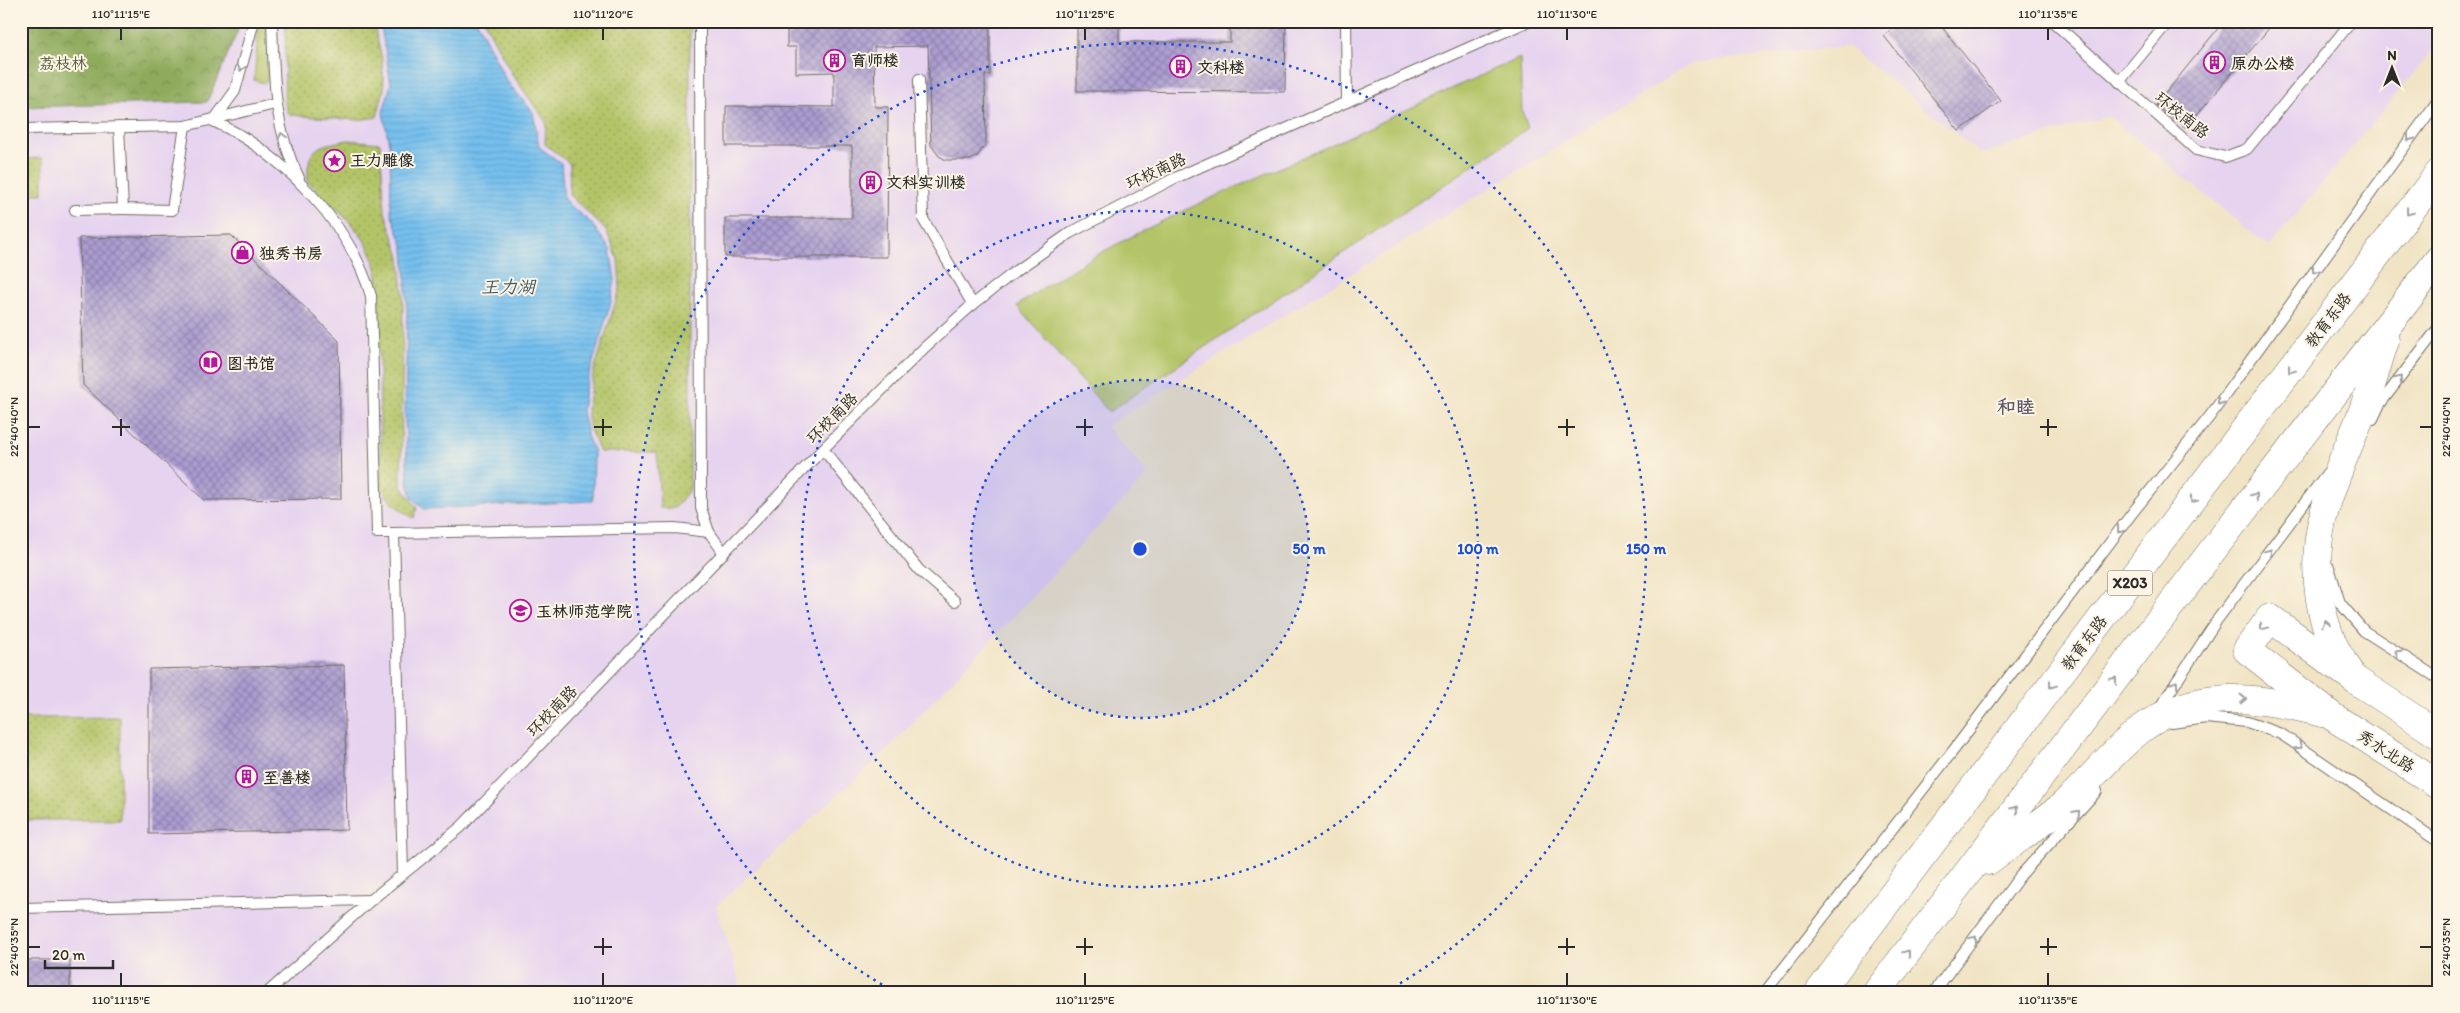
<svg xmlns="http://www.w3.org/2000/svg" width="2460" height="1013" viewBox="0 0 2460 1013" font-family="Itim,'LXGW WenKai TC',sans-serif">
<defs>
<pattern id="forest-crowns" width="20" height="18" patternUnits="userSpaceOnUse" patternTransform="scale(1.25)"><rect width="20" height="18" fill="#8eaa5c"/><path d="M2 6a3 3 0 1 1 6 0M12 15a3 3 0 1 1 6 0" fill="none" stroke="#748b4c"/></pattern>
<pattern id="garden-dots" width="8" height="8" patternUnits="userSpaceOnUse" patternTransform="scale(1.25)"><rect width="8" height="8" fill="#b3c467"/><path d="M2 2h.1M6 6h.1" fill="none" stroke="#929f55" stroke-width="1.8" stroke-linecap="round"/></pattern>
<pattern id="water-rules" width="6" height="5" patternUnits="userSpaceOnUse" patternTransform="scale(1.25)"><rect width="6" height="5" fill="#75bfee"/><path d="M0 2.5h6" fill="none" stroke="#65a4cc"/></pattern>
<pattern id="building-cross-hatch" width="8" height="8" patternUnits="userSpaceOnUse" patternTransform="scale(1.25)"><rect width="8" height="8" fill="#ac9dd1"/><path d="M0 0l8 8M0 8l8-8" fill="none" stroke="#8c80aa"/></pattern>
</defs>
<rect width="100%" height="100%" fill="#fcf5e5"/>
<filter id="ink" filterUnits="userSpaceOnUse"><feTurbulence type="fractalNoise" baseFrequency=".02" numOctaves="2"/><feDisplacementMap in="SourceGraphic" scale="10" xChannelSelector="R" yChannelSelector="G"/><feConvolveMatrix kernelMatrix="1 2 1 2 8 2 1 2 1" color-interpolation-filters="sRGB"/></filter>
<filter id="wash" filterUnits="userSpaceOnUse"><feTurbulence type="fractalNoise" baseFrequency=".0096" numOctaves="4" result="noise"/><feDisplacementMap in="SourceGraphic" scale="20" xChannelSelector="R" yChannelSelector="G"/><feGaussianBlur stdDeviation="1.12" result="paint"/><feColorMatrix in="noise" values="0 0 0 0 0 0 0 0 0 0 0 0 0 0 0 0 0 1.4 0 .05"/><feComposite in="paint" operator="in"/></filter>
<g filter="url(#wash)">
<rect width="100%" height="100%" fill="#f1e4c5"/>
<polygon fill="#e6d3f0" points="21,21 2439,21 2439,43 2269,247 2108,116 1981,154 1848,46 1692,63 1106,426 1148,474 888,749 716,906 743,992 21,992"/>
<g fill="#b3c467" stroke="#6f7849">
<polygon points="259,21 267,21 267,82 264,83 254,80"/>
<path d="M1520 58 1522 111 1528 128 1109 412 1017 306C1108 240 1212 198 1313 153 1383 122 1450 88 1520 58Z"/>
</g>
<polygon fill="url(#forest-crowns)" stroke="#5c6a44" points="21,21 242,21 207,102 21,107"/>
<g fill="url(#garden-dots)" stroke="#6f7849">
<polygon points="286,21 373,21 382,59 384,89 377,117 358,120 289,115 284,101"/>
<polygon points="484,21 690,21 690,489 675,508 660,508 657,452 600,452 590,430 587,409 594,370 620,288 618,259 606,230 569,195 570,164 545,144 546,122 512,74"/>
<path d="M348 140 380 143 385 212 400 257 403 295 401 485 417 508 414 518C398 509 388 502 381 485L378 287C377 280 377 271 375 264 366 230 331 206 308 182 306 147 317 146 348 140Z"/>
<polygon points="43,158 43,194 21,194 21,159"/>
<polygon points="120,717 120,820 21,820 21,718"/>
</g>
<polygon fill="url(#water-rules)" stroke="#50758c" points="380,21 477,21 506,80 533,112 539,147 561,163 564,200 591,223 610,249 615,279 611,302 585,389 582,411 588,438 594,452 593,501 424,509 412,498 408,482 405,420 407,308 404,248 391,213 390,149 383,112 391,84"/>
<g id="blocks">
<g fill="url(#building-cross-hatch)">
<polygon points="787,21 990,21 990,75 985,75 986,144 977,156 970,160 946,160 939,156 931,145 928,46 874,47 875,107 888,107 887,257 725,257 725,218 852,218 852,146 726,146 726,106 834,107 834,72 796,73 796,47 787,47"/>
<polygon points="1077,21 1119,21 1119,42 1230,42 1230,21 1286,21 1285,92 1077,91"/>
<polygon points="1901,21 1937,21 2001,101 1959,131 1884,36"/>
<polygon points="2224,21 2275,21 2186,128 2156,105"/>
<polygon points="231,235 339,341 341,499 204,500 83,385 79,238"/>
<polygon points="344,665 347,830 149,834 149,669"/>
<rect x="21" y="960" width="49" height="32"/>
</g>
</g>
</g>
<g filter="url(#ink)">
<use href="#blocks" fill-opacity="0" stroke="#706c61" stroke-width="1"/>
<g fill="none" stroke-linecap="round" stroke-linejoin="round">
<defs>
<g id="lane">
<path d="M272 21C274 78 273 126 299 178"/>
<polyline points="700,21 701,508 709,532 724,553"/>
<polyline points="1346,21 1347,102"/>
<polyline points="2052,21 2196,150 2225,157 2247,149 2352,21"/>
<polyline points="919,79 923,219 973,305"/>
<polyline points="2119,82 2169,21"/>
<polyline points="214,120 235,91 254,21"/>
<path d="M213 121C281 152 350 223 371 296L377 533H394L403 874"/>
<polyline points="21,129 185,126 275,104"/>
<polyline points="123,209 172,210 185,126"/>
<polyline points="75,210 123,209 119,127"/>
<polyline points="2373,419 2380,404 2439,327"/>
<polyline points="823,449 919,570 955,601"/>
<polyline points="394,533 675,528 709,532"/>
<polyline points="2329,567 2340,603 2364,631 2439,679"/>
<polyline points="2158,710 2217,620 2327,473"/>
<polyline points="2172,723 2206,718 2247,722 2281,734 2439,842"/>
<polyline points="21,908 371,900"/>
<polyline points="268,992 371,900 461,827 823,449 924,348 971,306 1017,270 1070,233 1173,179 1529,21"/>
<polyline points="1765,992 1956,747 2133,512 2210,416 2439,99"/>
<polyline points="1934,992 2020,876 2097,791"/>
</g>
<g id="primary">
<path d="M2349 670C2317 629 2311 566 2323 517 2332 480 2350 445 2363 410 2372 387 2377 363 2385 341"/>
<polyline points="2439,735 2357,681 2270,618 2247,650 2333,717 2439,785"/>
<path d="M1988 861C2012 843 2038 826 2061 807 2089 783 2111 752 2140 730 2196 687 2259 696 2322 713"/>
<polyline points="1819,992 2439,173"/>
<polyline points="1877,992 2215,547 2439,259"/>
</g>
</defs>
<use href="#lane" stroke="#706c61" stroke-width="12"/>
<use href="#primary" stroke="#706c61" stroke-width="29"/>
<use href="#lane" stroke="#fff" stroke-width="10"/>
<use href="#primary" stroke="#fff" stroke-width="28"/>
</g>
<defs><path id="oneway-chevron" d="M-2-3.5L2.5 0L-2 3.5" fill="none" stroke-width="1.6" stroke-linecap="round" stroke-linejoin="round" transform="scale(1.25)"/></defs>
<g stroke="#a0a0a0">
<use href="#oneway-chevron" transform="translate(241 68) rotate(105)"/>
<use href="#oneway-chevron" transform="translate(282 136) rotate(-105)"/>
<use href="#oneway-chevron" transform="translate(2410 138) rotate(126)"/>
<use href="#oneway-chevron" transform="translate(2409 212) rotate(127)"/>
<use href="#oneway-chevron" transform="translate(2315 270) rotate(126)"/>
<use href="#oneway-chevron" transform="translate(2291 370) rotate(127)"/>
<use href="#oneway-chevron" transform="translate(2399 379) rotate(-53)"/>
<use href="#oneway-chevron" transform="translate(2220 402) rotate(126)"/>
<use href="#oneway-chevron" transform="translate(2255 496) rotate(-52)"/>
<use href="#oneway-chevron" transform="translate(2193 500) rotate(127)"/>
<use href="#oneway-chevron" transform="translate(2120 530) rotate(127)"/>
<use href="#oneway-chevron" transform="translate(2269 552) rotate(-53)"/>
<use href="#oneway-chevron" transform="translate(2326 623) rotate(-103)"/>
<use href="#oneway-chevron" transform="translate(2263 627) rotate(125)"/>
<use href="#oneway-chevron" transform="translate(2398 653) rotate(-147)"/>
<use href="#oneway-chevron" transform="translate(2114 680) rotate(-53)"/>
<use href="#oneway-chevron" transform="translate(2175 684) rotate(-57)"/>
<use href="#oneway-chevron" transform="translate(2052 685) rotate(127)"/>
<use href="#oneway-chevron" transform="translate(2243 699)"/>
<use href="#oneway-chevron" transform="translate(2299 746) rotate(34)"/>
<use href="#oneway-chevron" transform="translate(2015 809) rotate(-53)"/>
<use href="#oneway-chevron" transform="translate(2077 813) rotate(-48)"/>
<use href="#oneway-chevron" transform="translate(1974 939) rotate(-53)"/>
<use href="#oneway-chevron" transform="translate(1907 953) rotate(-53)"/>
</g>
</g>
<path fill="none" stroke="#2b2b2b" stroke-width="2" d="M121 28V40M603 28V40M1085 28V40M1567 28V40M2048 28V40M121 419V436M603 419V436M1085 419V436M1567 419V436M2048 419V436M28 427H40M112 427H130M594 427H612M1076 427H1093M1558 427H1575M2040 427H2057M2420 427H2432M603 938V955M1085 938V955M1567 938V955M2048 938V955M28 947H40M594 947H612M1076 947H1093M1558 947H1575M2040 947H2057M2420 947H2432M121 973V986M603 973V986M1085 973V986M1567 973V986M2048 973V986"/>
<circle cx="1140" cy="549" r="169" fill="#1d4ed8" fill-opacity=".12"/>
<g fill="none" stroke="#1d4ed8" stroke-width="2.5" stroke-dasharray="2.5 5">
<circle cx="1140" cy="549" r="169"/>
<circle cx="1140" cy="549" r="338"/>
<path d="M895 992A506 506 0 1 1 1385 992"/>
</g>
<defs>
<symbol id="building-ring" viewBox="-11 -11 22 22"><circle r="9.5" fill="#fcf5e5" stroke="#b5179e" stroke-width="1.5"/><path d="M-4-6H4V6H1V3H-1V6H-4ZM-2.5-4.3h1.7v1.8h-1.7ZM.8-4.3h1.7v1.8H.8ZM-2.5-1h1.7V.8h-1.7ZM.8-1h1.7V.8H.8Z" fill="#b5179e"/></symbol>
<symbol id="sight-ring" viewBox="-11 -11 22 22"><circle r="9.5" fill="#fcf5e5" stroke="#b5179e" stroke-width="1.5"/><path d="M0-6L1.8-2.2L6-1.7L2.9 1.2L3.7 5.4L0 3.3L-3.7 5.4L-2.9 1.2L-6-1.7L-1.8-2.2Z" fill="#b5179e"/></symbol>
<symbol id="shop-ring" viewBox="-11 -11 22 22"><circle r="9.5" fill="#fcf5e5" stroke="#b5179e" stroke-width="1.5"/><path d="M-5-2.5h2.3a2.7 3.5 0 0 1 5.4 0H5L5.5 6h-11ZM-1.5-2.5h3a1.5 2.3 0 0 0-3 0Z" fill="#b5179e"/></symbol>
<symbol id="library-ring" viewBox="-11 -11 22 22"><circle r="9.5" fill="#fcf5e5" stroke="#b5179e" stroke-width="1.5"/><path d="M-6-4Q-3-5.5-.7-3.5V5Q-3 3-6 4ZM6-4Q3-5.5 .7-3.5V5Q3 3 6 4Z" fill="#b5179e"/></symbol>
<symbol id="university-ring" viewBox="-11 -11 22 22"><circle r="9.5" fill="#fcf5e5" stroke="#b5179e" stroke-width="1.5"/><path d="M0-5L7-2L0 1L-7-2ZM-4 1L0 2.5L4 1V4Q0 6-4 4Z" fill="#b5179e"/></symbol>
</defs>
<g fill-rule="evenodd">
<use href="#building-ring" x="822" y="48" width="25" height="25"/>
<use href="#building-ring" x="2202" y="50" width="25" height="25"/>
<use href="#building-ring" x="1168" y="54" width="25" height="25"/>
<use href="#sight-ring" x="322" y="148" width="25" height="25"/>
<use href="#building-ring" x="858" y="170" width="25" height="25"/>
<use href="#shop-ring" x="230" y="240" width="25" height="25"/>
<use href="#library-ring" x="198" y="350" width="25" height="25"/>
<use href="#university-ring" x="508" y="598" width="25" height="25"/>
<use href="#building-ring" x="234" y="764" width="25" height="25"/>
</g>
<g text-anchor="middle" dominant-baseline="central" stroke-width="4" stroke-linejoin="round" paint-order="stroke">
<rect fill="#fcf5e5" stroke="#6a6863" stroke-width="1" x="2107.5" y="570.5" width="45" height="25" rx="4"/>
<g font-size="15" font-weight="bold" fill="#2b2b2b">
<text x="2130" y="583">X203</text>
</g>
<g font-size="16" font-weight="bold" fill="#2b2b2b" stroke="#fcf5e5" text-anchor="start">
<text x="851" y="60">育师楼</text>
<text x="2231" y="63">原办公楼</text>
<text x="1197" y="67">文科楼</text>
<text x="350" y="160">王力雕像</text>
<text x="886" y="182">文科实训楼</text>
<text x="259" y="253">独秀书房</text>
<text x="227" y="363">图书馆</text>
<text x="536" y="611">玉林师范学院</text>
<text x="263" y="777">至善楼</text>
</g>
<g font-size="16" fill="#54593d" stroke="#fcf5e5">
<text x="63" y="63">荔枝林</text>
</g>
<g font-size="16" fill="#2b2b2b" stroke="#fcf5e5">
<text transform="translate(2182 115) rotate(39)">环校南路</text>
<text transform="translate(1156 171) rotate(-25)">环校南路</text>
<text transform="translate(2328 320) rotate(-53)">教育东路</text>
<text transform="translate(832 418) rotate(-45)">环校南路</text>
<text transform="translate(2084 643) rotate(-53)">教育东路</text>
<text transform="translate(552 711) rotate(-46)">环校南路</text>
<text transform="translate(2386 751) rotate(33)">秀水北路</text>
</g>
<g font-size="18" font-style="italic" fill="#415766" stroke="#fcf5e5">
<text x="508" y="287">王力湖</text>
</g>
<g font-size="19" font-weight="bold" fill="#585365" stroke="#fcf5e5">
<text x="2016" y="406">和睦</text>
</g>
</g>
<circle cx="1140" cy="549" r="8" fill="#1d4ed8" stroke="#fcf5e5" stroke-width="2.5"/>
<g font-size="15" text-anchor="middle" font-weight="bold" fill="#1d4ed8" stroke="#fcf5e5" stroke-width="4" stroke-linejoin="round" paint-order="stroke">
<text x="1309" y="554">50 m</text>
<text x="1478" y="554">100 m</text>
<text x="1646" y="554">150 m</text>
</g>
<rect width="2460" height="1013" fill="none" stroke="#fcf5e5" stroke-width="55"/>
<g transform="translate(2392 68)" stroke="#fcf5e5" stroke-width="4" paint-order="stroke">
<path d="M0-4L9 19L0 12L-9 19Z" fill="#2b2b2b"/>
<text y="-8" font-size="14" font-weight="bold" text-anchor="middle" fill="#2b2b2b">N</text>
</g>
<path d="M45 960v8h68v-8" fill="none" stroke="#2b2b2b" stroke-width="2.5"/>
<text x="52" y="960" font-size="15" fill="#2b2b2b" stroke="#fcf5e5" stroke-width="4" paint-order="stroke">20 m</text>
<rect x="28" y="28" width="2404" height="958" fill="none" stroke="#2b2b2b" stroke-width="2"/>
<g font-size="12" text-anchor="middle" fill="#2b2b2b">
<text x="121" y="18">110°11'15"E</text>
<text x="603" y="18">110°11'20"E</text>
<text x="1085" y="18">110°11'25"E</text>
<text x="1567" y="18">110°11'30"E</text>
<text x="2048" y="18">110°11'35"E</text>
<text transform="translate(14 427) rotate(-90)" y="4">22°40'40"N</text>
<text transform="translate(2446 427) rotate(-90)" y="4">22°40'40"N</text>
<text transform="translate(14 947) rotate(-90)" y="4">22°40'35"N</text>
<text transform="translate(2446 947) rotate(-90)" y="4">22°40'35"N</text>
<text x="121" y="1004">110°11'15"E</text>
<text x="603" y="1004">110°11'20"E</text>
<text x="1085" y="1004">110°11'25"E</text>
<text x="1567" y="1004">110°11'30"E</text>
<text x="2048" y="1004">110°11'35"E</text>
</g>
</svg>
